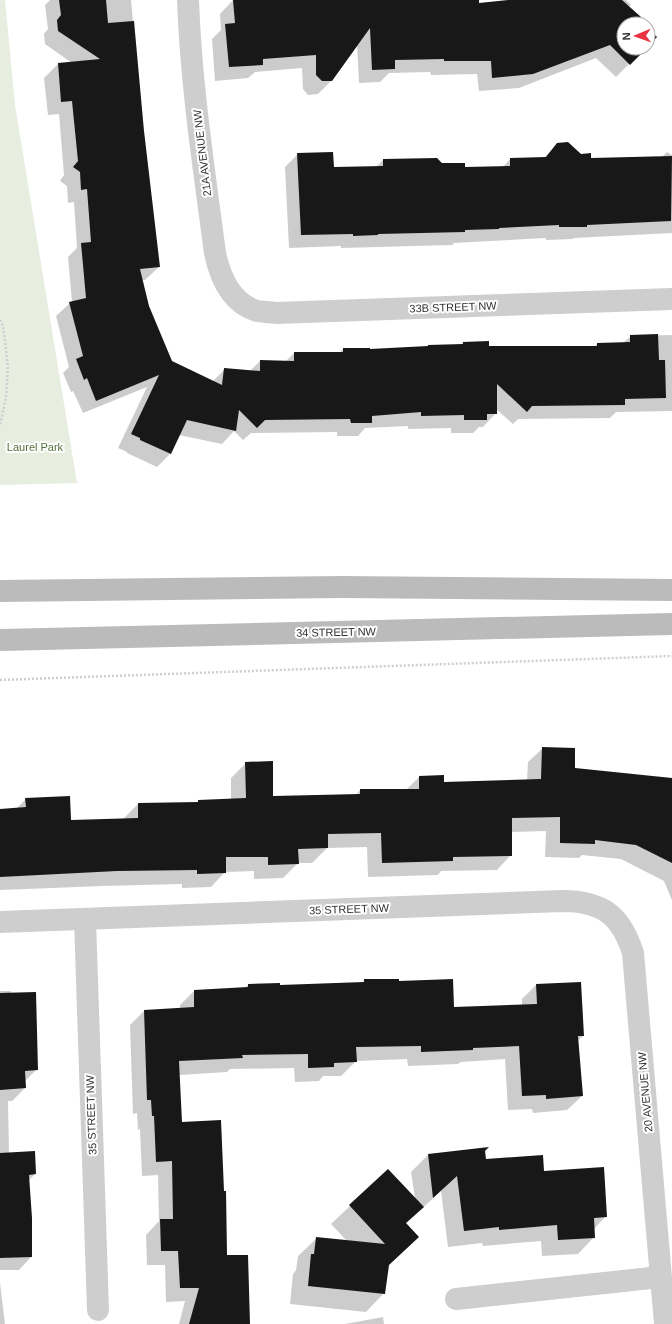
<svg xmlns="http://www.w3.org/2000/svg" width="672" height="1324" viewBox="0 0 672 1324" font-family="Arial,sans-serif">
<rect width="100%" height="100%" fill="#fff"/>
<polygon fill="#e7eee0" points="0,0 5,0 15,105 77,483 0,485"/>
<g fill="#0003">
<polygon points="50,0 131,0 143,131 159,267 145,280 142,280 148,306 171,362 212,382 225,369 250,371 260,361 285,362 294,353 339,353 343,349 369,349 369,350 461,345 463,342 488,347 594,347 597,344 623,343 631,336 672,335 672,411 616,412 610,418 518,419 513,424 496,409 496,413 483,427 479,427 473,433 451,433 451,428 408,429 408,426 365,428 358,436 337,436 337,432 251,433 243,440 234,431 222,444 179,435 170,454 157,467 127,453 127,452 118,448 147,387 83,413 73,391 71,392 63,373 69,367 56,316 70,303 72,302 68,257 77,248 74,202 68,203 67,186 60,181 64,175 59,114 48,115 44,78 58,64 72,63 45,44 44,34 48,29 45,5"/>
<polygon points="233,0 478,0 478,4 541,0 626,0 631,5 628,7 642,24 624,24 624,48 645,48 616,77 596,58 519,88 479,91 477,74 431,75 430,72 389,73 380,82 359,83 357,44 332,80 318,94 308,95 303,89 302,68 255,72 248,78 215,81 212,39 221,30 220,14"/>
<polygon points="557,144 590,159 662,157 667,152 672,155 672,233 574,238 573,239 546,240 546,238 454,243 452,245 341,248 341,246 289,248 285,167 298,154 333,168 376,167 383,160 442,164 464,168 503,167 510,159 544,158"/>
<polygon points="543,748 574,769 672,779 672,900 664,881 621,859 582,855 579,858 545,857 546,831 511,832 511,855 497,870 441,871 438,875 368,877 367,847 327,848 312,863 298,863 283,878 254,879 254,871 225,872 211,887 182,888 182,884 102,886 0,890 0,810 16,809 26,799 70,821 123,819 138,804 197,803 199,801 231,800 231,778 246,763 272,797 356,795 360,790 406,790 419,777 443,783 527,781 528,762"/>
<polygon points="365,980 398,982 453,1008 522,1005 522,999 536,985 583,1036 577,1041 582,1096 567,1110 533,1113 532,1109 508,1110 505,1059 461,1062 458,1064 408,1066 407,1059 356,1061 341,1076 323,1076 319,1081 295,1082 294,1068 230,1069 227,1072 179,1075 181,1123 249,1324 179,1324 185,1301 166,1302 165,1265 147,1265 146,1235 159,1221 158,1175 142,1176 140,1129 138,1130 137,1113 133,1114 130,1025 144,1011 180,1009 180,1005 194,991 244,989 248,985 279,986 362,983"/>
<polygon points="0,991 11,991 37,1069 24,1082 25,1088 12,1101 8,1101 9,1154 35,1174 28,1181 31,1257 19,1270 0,1270"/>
<polygon points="484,1151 485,1160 543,1172 606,1216 594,1229 594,1237 578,1254 542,1256 541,1241 483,1246 482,1243 448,1247 441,1191 406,1223 388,1266 384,1293 366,1312 290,1304 293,1274 296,1270 298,1256 317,1238 347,1241 331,1224 388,1170 415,1198 411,1172 428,1155"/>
<polygon points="0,1283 5,1324 0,1324"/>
<polygon points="383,1317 384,1324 345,1324"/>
</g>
<g fill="#181818">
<polygon points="59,0 106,0 108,23 134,21 144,131 160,267 140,269 149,306 172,361 222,385 224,368 260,371 260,360 294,361 294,352 343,352 343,348 370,348 370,349 428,346 428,345 463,344 463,342 489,341 489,346 597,346 597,343 630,342 630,335 658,334 659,360 665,360 666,398 625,399 625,405 532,406 527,412 497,384 497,414 487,414 487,420 464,420 464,415 421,416 421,412 372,416 372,423 351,423 350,419 265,420 257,428 239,410 236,431 187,420 171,454 140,440 140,438 131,434 159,375 96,401 87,378 84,380 76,359 83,356 69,302 86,298 81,243 91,242 87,189 81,190 80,172 73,167 78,161 72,101 61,102 58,63 100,59 58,31 57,20 61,15"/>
<polygon points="233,0 479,0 479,3 508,0 622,0 641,17 638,19 643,24 624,24 624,48 647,48 630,65 610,45 533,74 492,78 491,61 444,61 444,59 395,60 395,69 372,70 370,28 332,81 322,81 316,75 316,55 263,59 263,65 229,67 225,24 235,23"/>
<polygon points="648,29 657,37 648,47"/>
<polygon points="568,142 581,154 591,153 591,158 672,156 671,221 587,225 587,227 559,227 559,225 499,228 499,229 465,230 465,232 378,234 378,235 353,236 353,234 301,235 297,153 333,152 334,167 383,166 383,159 437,158 442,163 465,163 465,167 510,166 510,158 546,157 557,143"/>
<polygon points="542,747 575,748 575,768 672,778 672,863 636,845 595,840 595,844 560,843 560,817 512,818 512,856 453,857 453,861 382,863 381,833 328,834 328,848 298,849 299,864 268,865 268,857 226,857 226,873 197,874 197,870 117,871 0,877 0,809 26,807 25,798 70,796 71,820 138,818 138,803 198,802 198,800 246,798 245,762 273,761 273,796 360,794 360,789 419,789 419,776 444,775 444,782 541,779"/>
<polygon points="364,979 399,979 399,981 453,979 454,1007 537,1004 536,984 581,982 584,1036 578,1036 583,1096 546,1099 546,1095 522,1096 519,1046 473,1048 473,1050 421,1052 421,1046 356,1047 357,1062 334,1063 334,1067 308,1068 308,1054 242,1055 243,1058 179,1061 182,1122 221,1120 224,1191 226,1191 227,1255 248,1255 250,1324 189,1324 199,1288 180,1288 178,1251 161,1251 160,1219 173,1219 172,1161 156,1162 154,1116 152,1116 151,1100 147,1100 144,1010 194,1007 194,990 248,987 248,984 280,983 280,985 364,982"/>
<polygon points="36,992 38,1070 25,1071 26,1088 0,1090 0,993"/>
<polygon points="489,1147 485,1151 486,1159 543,1155 544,1171 604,1167 607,1217 594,1218 595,1238 558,1240 557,1225 499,1230 499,1227 464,1231 457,1176 433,1198 428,1154"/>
<polygon points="35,1151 36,1174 29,1175 32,1218 32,1257 0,1258 0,1153"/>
<polygon points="388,1169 424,1207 406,1223 419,1237 389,1265 385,1294 308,1286 311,1254 314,1254 316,1237 385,1244 349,1205"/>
</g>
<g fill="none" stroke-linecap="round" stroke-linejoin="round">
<g stroke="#cecece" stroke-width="2.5" stroke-dasharray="2 2" stroke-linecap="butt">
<polyline points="0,320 3,326 8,367 6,397 0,425"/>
<polyline points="0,680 672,656"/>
</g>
<g stroke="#cecece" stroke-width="22">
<path d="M188 0C191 85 204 169 215 253 220 277 231 303 257 311 263 312 270 312 276 313L672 299"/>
<polyline points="85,920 98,1310"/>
<path d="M0 922 562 901C602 901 621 915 633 953L665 1324"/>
<polyline points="456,1299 660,1277"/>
</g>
<g stroke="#bbb" stroke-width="22">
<polyline points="0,591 342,587 672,590"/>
<polyline points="0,640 672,624"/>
</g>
</g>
<g text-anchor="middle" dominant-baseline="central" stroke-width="4" stroke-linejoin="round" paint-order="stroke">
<g font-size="11" fill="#313131" stroke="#fff">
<text transform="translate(202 153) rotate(-97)">21A AVENUE NW</text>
<text transform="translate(453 307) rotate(-2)">33B STREET NW</text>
<text transform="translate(336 632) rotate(-1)">34 STREET NW</text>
<text transform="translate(349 909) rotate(-2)">35 STREET NW</text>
<text transform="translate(645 1092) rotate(-95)">20 AVENUE NW</text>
<text transform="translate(91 1115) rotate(-92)">35 STREET NW</text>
</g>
<g font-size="11" fill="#546f3d" stroke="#fff">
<text x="35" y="447">Laurel Park</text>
</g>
</g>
<g transform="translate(636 36) rotate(268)"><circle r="19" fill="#ffffff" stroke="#adadad"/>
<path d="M0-3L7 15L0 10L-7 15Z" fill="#ea3240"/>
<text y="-6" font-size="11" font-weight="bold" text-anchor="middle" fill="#313131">N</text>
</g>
</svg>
